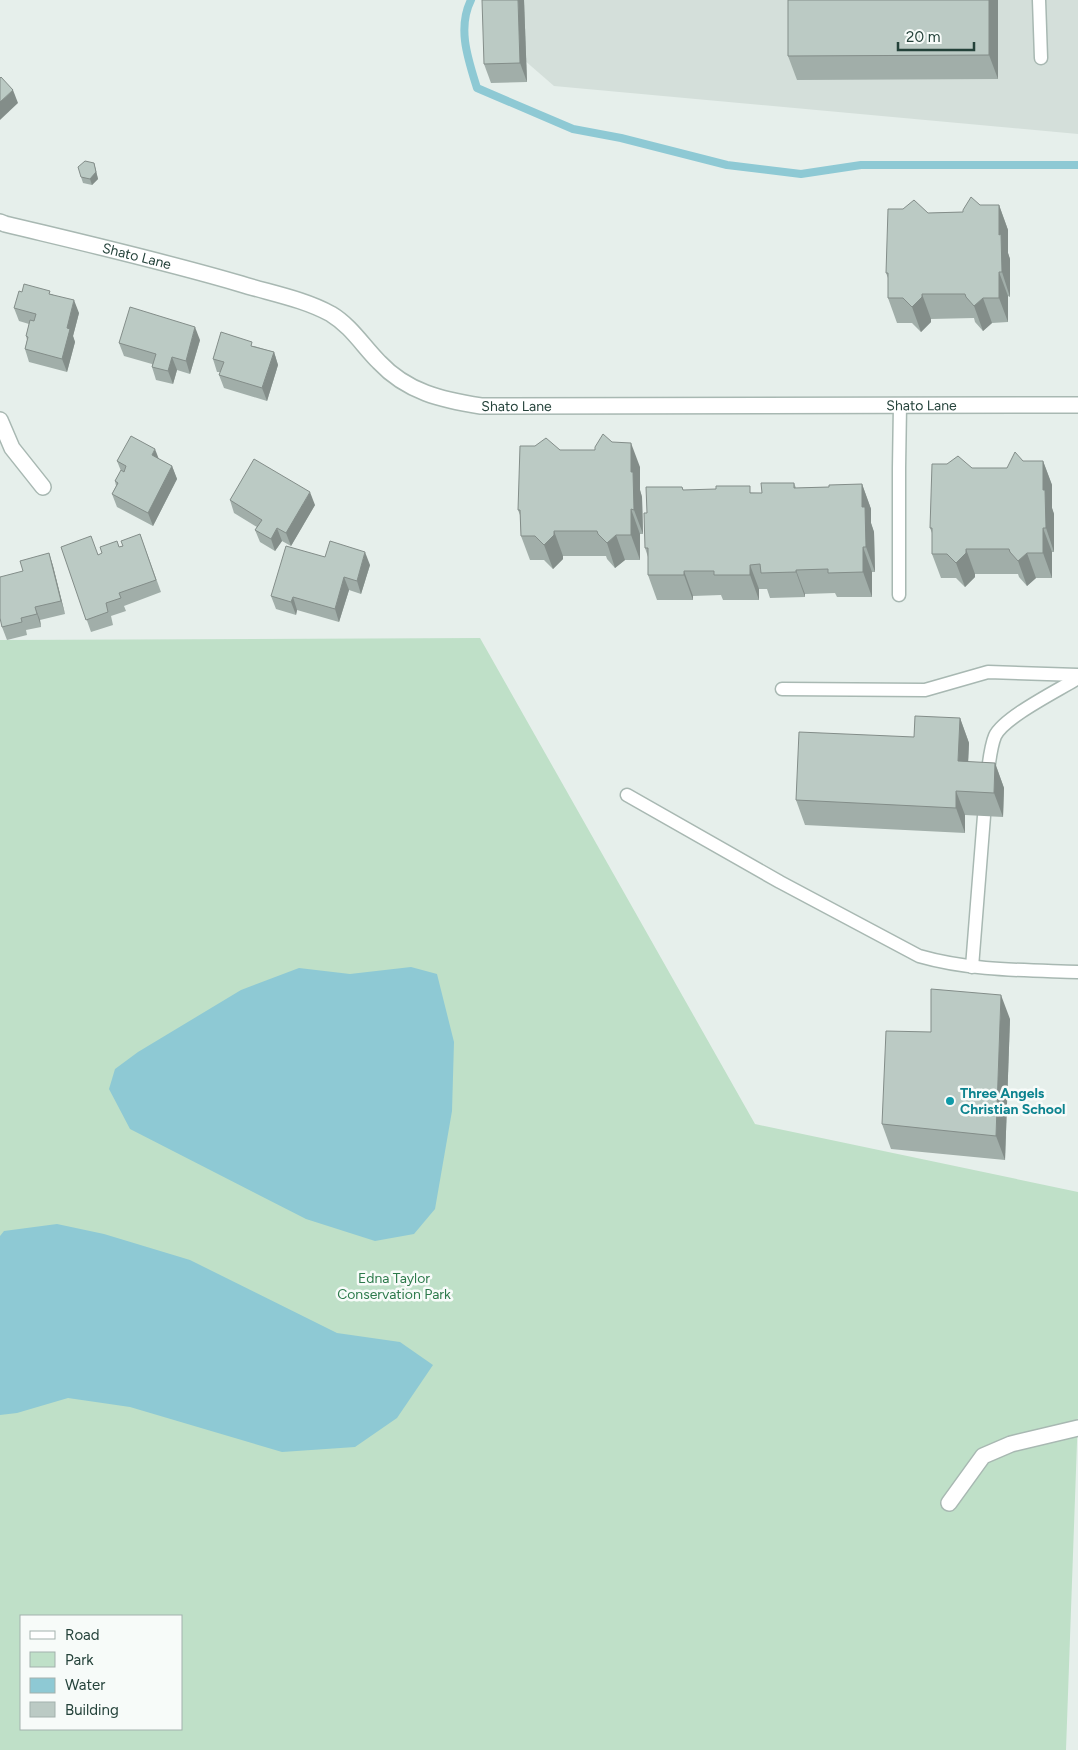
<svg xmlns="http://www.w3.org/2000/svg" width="1078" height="1750" viewBox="0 0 1078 1750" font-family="Figtree,sans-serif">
<rect width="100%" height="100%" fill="#e6efeb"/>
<polygon fill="#d4dfda" points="516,0 1078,0 1078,134 554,86 508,46"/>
<path fill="#bfe0c8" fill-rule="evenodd" d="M480 638 755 1124 1078 1192V1414L1066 1750H0V640ZM21 1616H181V1729H21Z"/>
<g fill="#8ec9d4">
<polygon points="411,967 437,974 454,1042 452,1111 435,1209 414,1234 375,1241 306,1219 130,1129 109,1089 115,1069 138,1052 241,990 299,968 350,974"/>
<polygon points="57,1224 104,1234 190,1260 337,1333 400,1342 433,1365 397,1418 355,1447 282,1452 130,1407 68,1398 17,1413 0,1415 0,1236 4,1231"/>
</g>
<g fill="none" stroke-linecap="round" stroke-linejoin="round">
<path stroke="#8ec9d4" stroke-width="8" d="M471 0C457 28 468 59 477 88L573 129 621 138 727 165 801 174 861 165H1078"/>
<defs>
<g id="lane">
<polyline points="1039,0 1041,58"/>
<polyline points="899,595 899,468 900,405"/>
<polyline points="782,689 925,690 988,672 1078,675"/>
<path d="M987 778C989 765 990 748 995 736 1004 717 1059 690 1078 678"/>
<path d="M627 795 780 882 919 956C971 971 1024 970 1078 972"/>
<polyline points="972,967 984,816"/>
</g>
<g id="street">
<path id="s1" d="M0 222 5 224C84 243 163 261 241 284 270 293 304 299 331 314 351 326 363 346 379 362 407 392 442 400 481 406L1078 405"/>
<polyline points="0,420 12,448 43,487"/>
<polyline points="949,1503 983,1456 1011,1444 1078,1428"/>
</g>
</defs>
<use href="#lane" stroke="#a8b8b2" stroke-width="15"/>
<use href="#street" stroke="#a8b8b2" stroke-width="18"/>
<use href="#lane" stroke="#fff" stroke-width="12"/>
<use href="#street" stroke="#fff" stroke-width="15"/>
</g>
<g fill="#a1aea9">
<polygon points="524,0 527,82 491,83 484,64"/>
<polygon points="998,0 998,79 797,80 788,56"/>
<polygon points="94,163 98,179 92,185 83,183 81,177"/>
<polygon points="980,205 999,205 1008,230 1008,253 1010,259 1010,297 1008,296 1008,322 992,323 983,331 975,322 974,318 931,319 931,322 921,332 912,323 897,323 888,298 888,278 886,273 903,209 928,213 963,212"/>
<polygon points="22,292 52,294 79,313 73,336 75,342 67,372 29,362 25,349 27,340 26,336 29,324 19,321 14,308"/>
<polygon points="200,340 190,374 177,370 173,384 156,380 152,367 152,364 124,356 119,343"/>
<polygon points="254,346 274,352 278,365 267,401 224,388 219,375 220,372 217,372 213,359"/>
<polygon points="560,450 640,467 640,490 642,497 643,534 640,534 640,560 625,560 615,568 607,559 606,556 563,556 563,559 553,569 544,560 530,560 521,536 520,515 518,510"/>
<polygon points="159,459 172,466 177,479 153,526 117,507 112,494 116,486 115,481 121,471 117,461"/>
<polygon points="1023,461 1043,461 1052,485 1052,508 1054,514 1054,552 1052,552 1052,578 1036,578 1027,586 1019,577 1018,574 975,574 975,577 965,587 956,578 941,578 932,554 932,533 930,528 972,468 1007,468"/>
<polygon points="794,483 796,488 829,487 862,484 871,509 871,523 874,532 875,572 872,572 872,597 837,597 835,593 805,594 805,597 770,598 767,589 759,589 759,600 723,600 721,595 693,596 693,600 657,600 648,575 648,557 645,548 647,513 682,487 683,490 762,493"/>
<polygon points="230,500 315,505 291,546 282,541 275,551 260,542 255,530 257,527 234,513"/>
<polygon points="140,534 161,592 124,606 126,611 111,616 113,625 91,632 61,547 98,555 123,546"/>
<polygon points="49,553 53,566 65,614 40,620 41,627 26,630 27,635 7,640 2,627 23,571"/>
<polygon points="325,557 370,565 361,594 349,590 339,622 297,610 296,615 276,609 271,596"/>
<polygon points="960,718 969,743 968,762 995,763 1004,788 1003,817 965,815 965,833 805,825 796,800 914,737"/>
<polygon points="1010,1019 1005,1160 891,1149 882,1124 931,1032"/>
</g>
<g fill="#838d89">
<polygon points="518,0 524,0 527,82 520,63"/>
<polygon points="989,0 998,0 998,79 989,55"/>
<polygon points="13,90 18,103 0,120 0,102"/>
<polygon points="94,163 98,179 92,185 90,179"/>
<polygon points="999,205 1008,230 1008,253 1010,259 1010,297 1002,272 999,235"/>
<polygon points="999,272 1008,296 1008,322 999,298"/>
<polygon points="922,294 931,319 931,322 921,332 912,307"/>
<polygon points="983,298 992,323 983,331 974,306"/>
<polygon points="74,300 79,313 73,336 75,342 67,372 62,359 67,328"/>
<polygon points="195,327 200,340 190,374 186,361"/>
<polygon points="274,352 278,365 267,401 262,388"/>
<polygon points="172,357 177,370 173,384 168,371"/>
<polygon points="631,443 640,467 640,490 642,497 643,534 634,510 631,472"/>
<polygon points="155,449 160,462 152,455"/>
<polygon points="1043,461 1052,485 1052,508 1054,514 1054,552 1046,528 1043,490"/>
<polygon points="172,466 177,479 153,526 148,513"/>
<polygon points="862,484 871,509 871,523 874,532 875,572 866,547 862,507"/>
<polygon points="310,492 315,505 291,546 286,533"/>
<polygon points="631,509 640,534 640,560 631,535"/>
<polygon points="277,528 282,541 275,551 271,539"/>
<polygon points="1043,528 1052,552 1052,578 1043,553"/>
<polygon points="554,531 563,556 563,559 553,569 544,545"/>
<polygon points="616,535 625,560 615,568 607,543"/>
<polygon points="863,547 872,572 872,597 863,572"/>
<polygon points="966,549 975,574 975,577 965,587 956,563"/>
<polygon points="365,552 370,565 361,594 357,581"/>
<polygon points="49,553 53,566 65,614 61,601"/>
<polygon points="1027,553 1036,578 1027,586 1018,561"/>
<polygon points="750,565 759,589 759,600 750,575"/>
<polygon points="796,570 805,594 805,597 796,572"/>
<polygon points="684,571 693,596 693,600 684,575"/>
<polygon points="344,577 349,590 339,622 335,609"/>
<polygon points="293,597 297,610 296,615 291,602"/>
<polygon points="35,607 40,620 41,627 37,614"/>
<polygon points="960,718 969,743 967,786 958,761"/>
<polygon points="995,763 1004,788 1003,817 994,793"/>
<polygon points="956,791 965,815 965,833 956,808"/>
<polygon points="1001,995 1010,1019 1005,1160 996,1136"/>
</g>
<g fill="#bbcac4" stroke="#838d89">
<polygon points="482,0 518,0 520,63 484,64"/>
<polygon points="788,0 989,0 989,55 788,56"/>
<polygon points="1,77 13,90 0,102 0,78"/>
<polygon points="85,161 94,163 96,172 90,179 81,177 78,167"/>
<polygon points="971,197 980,205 999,205 999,235 1001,234 1002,272 999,272 999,298 983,298 974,306 966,297 965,294 922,294 922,297 912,307 903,298 888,298 888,273 886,273 888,209 903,209 914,200 928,213 963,212 963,210"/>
<polygon points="24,284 50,291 49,294 74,300 67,328 70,329 62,359 25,349 28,337 26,336 30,320 34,321 36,314 14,308 19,291 22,292"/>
<polygon points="130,307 195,327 186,361 172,357 168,371 152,367 156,354 119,343"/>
<polygon points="221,332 252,342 251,346 274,352 262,388 219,375 224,362 213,359"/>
<polygon points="603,434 612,442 631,443 631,472 633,472 634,510 631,509 631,535 616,535 607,543 598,534 597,531 554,531 554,535 544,545 535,536 521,536 520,510 518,510 520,446 535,446 546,438 560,450 595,450 595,447"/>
<polygon points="131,436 155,449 152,455 172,466 148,513 112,494 118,483 115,481 121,470 124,472 126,466 117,461"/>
<polygon points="1015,452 1023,461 1043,461 1043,490 1045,490 1046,528 1043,528 1043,553 1027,553 1018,561 1010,552 1009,549 966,549 966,553 956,563 947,554 932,554 932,528 930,528 932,464 947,464 958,456 972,468 1007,468"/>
<polygon points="254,459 310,492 286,533 277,528 271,539 255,530 262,520 230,500"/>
<polygon points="761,483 794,483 794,488 829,487 829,485 862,484 862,507 865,507 866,547 863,547 863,572 828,573 828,569 796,570 796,572 761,573 760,564 750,565 750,575 714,575 714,571 684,571 684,575 648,575 648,548 645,548 644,513 647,513 646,487 682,487 683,490 716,489 716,486 750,486 750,493 762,493"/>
<polygon points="140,534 156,580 119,593 121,598 106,603 108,612 86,620 61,547 91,536 98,555 102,553 100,547 117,541 119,547 123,546 121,541"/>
<polygon points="330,541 365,552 357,581 344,577 335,609 293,597 291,602 271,596 286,546 325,557"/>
<polygon points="49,553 61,601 35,607 37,614 21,618 22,622 2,627 0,618 0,577 23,571 20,561"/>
<polygon points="915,716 960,718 958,761 995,763 994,793 956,791 956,808 796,800 799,732 914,737"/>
<polygon points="931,989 1001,995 996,1136 882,1124 886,1031 931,1032"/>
</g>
<circle fill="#0f9aa8" stroke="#f7fbf9" stroke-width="2" cx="950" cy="1101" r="5"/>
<g text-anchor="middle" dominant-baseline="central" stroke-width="5" stroke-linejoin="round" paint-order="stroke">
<g font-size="14" fill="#24423a" stroke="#f7fbf9">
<text stroke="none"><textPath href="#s1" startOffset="141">Shato Lane</textPath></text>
<text stroke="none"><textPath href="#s1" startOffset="966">Shato Lane</textPath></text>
<text stroke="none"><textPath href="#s1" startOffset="561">Shato Lane</textPath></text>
</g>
<g font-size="14" font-weight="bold" fill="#0d838f" stroke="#f7fbf9" text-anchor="start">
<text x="960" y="1093">Three Angels<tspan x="960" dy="16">Christian School</tspan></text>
</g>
<g font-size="14" fill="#2d7a4b" stroke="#f7fbf9">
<text x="394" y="1278">Edna Taylor<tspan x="394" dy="16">Conservation Park</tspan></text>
</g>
</g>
<rect x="20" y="1615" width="162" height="115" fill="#f7fbf9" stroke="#a3b1ad"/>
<rect x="30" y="1631" width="25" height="8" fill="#ffffff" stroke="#a3b1ad"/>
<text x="65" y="1640" font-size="15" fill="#24423a">Road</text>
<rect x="30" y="1652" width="25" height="15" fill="#bfe0c8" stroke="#a3b1ad"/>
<text x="65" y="1665" font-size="15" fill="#24423a">Park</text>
<rect x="30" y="1678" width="25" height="15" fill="#8ec9d4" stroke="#a3b1ad"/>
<text x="65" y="1690" font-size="15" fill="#24423a">Water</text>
<rect x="30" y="1702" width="25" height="15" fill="#bbcac4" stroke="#a3b1ad"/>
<text x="65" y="1715" font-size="15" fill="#24423a">Building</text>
<path d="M898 42v8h76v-8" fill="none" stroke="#24423a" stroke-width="2.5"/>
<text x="906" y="42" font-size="15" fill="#24423a" stroke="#f7fbf9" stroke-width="4" paint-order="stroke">20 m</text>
</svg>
